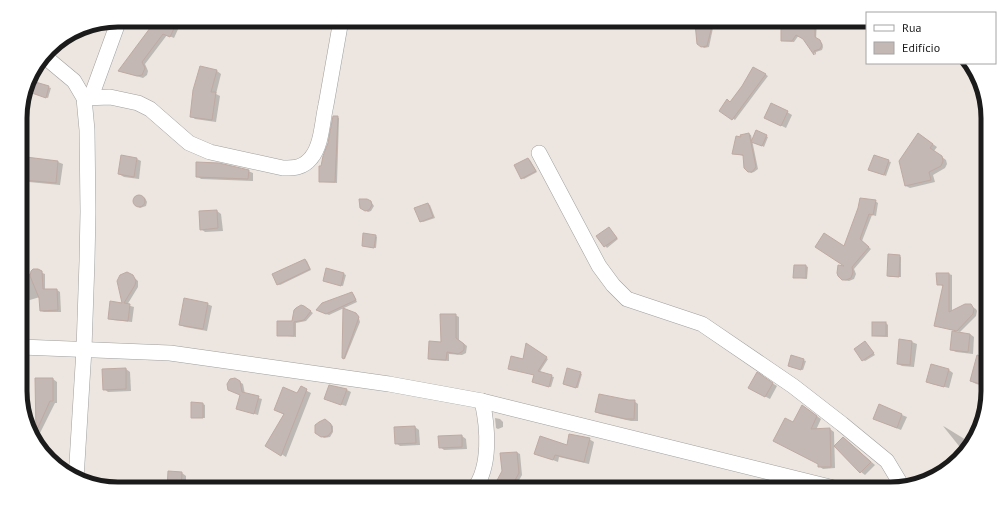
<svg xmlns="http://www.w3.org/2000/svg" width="1008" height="509" viewBox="0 0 1008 509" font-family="'PT Sans',sans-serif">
<rect width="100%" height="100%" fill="#ede6e0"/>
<g fill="#0003">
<polygon points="135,20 171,20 180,25 174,38 167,35 145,64 148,71 147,75 143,78 120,71 152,28"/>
<polygon points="804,20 817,20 816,40 822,43 823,47 822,50 816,52 816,55 804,38 799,35 794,42 782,41 804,26"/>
<polygon points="711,27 713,28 709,47 704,48 698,44"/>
<polygon points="754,68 768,76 735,120 720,110 731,103 743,86"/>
<polygon points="217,71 221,74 216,94 220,96 216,122 195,119 191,116"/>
<polygon points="33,82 51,88 48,98 30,92"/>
<polygon points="787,112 792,115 786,128 770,120"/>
<polygon points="337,117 339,118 337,183 322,182 320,181 322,167"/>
<polygon points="757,132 768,137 764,147 753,141"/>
<polygon points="749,134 751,135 758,169 754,172 751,173 749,171 744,156 736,154"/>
<polygon points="923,137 937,147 934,151 946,160 947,164 945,168 933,175 935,182 910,188 906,186"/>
<polygon points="874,156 891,162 886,176 872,171"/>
<polygon points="27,158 58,162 63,164 60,185 29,182 24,179"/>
<polygon points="137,159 141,161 139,179 124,177 119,174"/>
<polygon points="528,159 530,160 537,172 524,179 522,178"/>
<polygon points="248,171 253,173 253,181 201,179 197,176"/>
<polygon points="138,195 145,198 147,202 146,206 140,208 135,204 134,201 134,197"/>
<polygon points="875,201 878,203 876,216 872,215 862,241 871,249 854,269 856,274 854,279 849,281 844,280 847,267 845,248"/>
<polygon points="371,202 374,206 371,211 368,212 361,208"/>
<polygon points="428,204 430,205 435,218 423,222 421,221"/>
<polygon points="217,211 221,214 223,231 205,232 201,229"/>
<polygon points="609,228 618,239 607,248 598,236"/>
<polygon points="376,236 377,237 376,248 363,246"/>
<polygon points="899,256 901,257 901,277 890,277 888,276"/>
<polygon points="305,260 307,261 311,270 280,285 278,284"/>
<polygon points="988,260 988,268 984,265"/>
<polygon points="806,266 808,267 807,279 794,277"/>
<polygon points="35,270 45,274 45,290 57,290 60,292 61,312 44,312 41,311 40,297 23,302 21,301 21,274 26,276"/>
<polygon points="130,274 138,281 138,287 127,305 134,307 132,322 113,320 109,318 123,304"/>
<polygon points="344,274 346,275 343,286 324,281"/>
<polygon points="949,274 952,275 952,312 968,305 976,309 977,311 976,316 960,332 935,325 943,286 938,284"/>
<polygon points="352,293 354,295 357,302 329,315 317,310"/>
<polygon points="207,304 212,306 207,331 185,327 180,325"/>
<polygon points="306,308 313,313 306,321 296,323 296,337 278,335"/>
<polygon points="358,315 360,322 345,359 343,358"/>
<polygon points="455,315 459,317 459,340 467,346 466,353 462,355 449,354 449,361 432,360 429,358 442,343"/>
<polygon points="886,323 888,325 888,337 873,336"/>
<polygon points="970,334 974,337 973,354 956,352 951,350"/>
<polygon points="900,341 912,342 917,344 914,367 902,366 898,364"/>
<polygon points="865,342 875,355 865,361 863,360"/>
<polygon points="527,345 548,359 539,373 554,377 551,387 535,383 535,375 511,369 524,360"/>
<polygon points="792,356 806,361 803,370 791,367"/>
<polygon points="988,359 988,387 976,384 971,381"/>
<polygon points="126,369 130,372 131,391 108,392 104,389"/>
<polygon points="949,370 953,373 949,388 932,384 927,381"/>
<polygon points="580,373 582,374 578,388 566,385"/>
<polygon points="761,376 777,386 770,399 749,388"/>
<polygon points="36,379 53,379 57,382 57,403 55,403 40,433 37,432"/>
<polygon points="235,379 243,384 245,394 262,399 258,415 237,408 241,395"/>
<polygon points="301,388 311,393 286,457 267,445 285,415 275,410 298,394"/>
<polygon points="347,390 351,392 346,406 330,401"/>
<polygon points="634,401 638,404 638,421 631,421 600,414 596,412"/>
<polygon points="203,404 205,405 205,418 192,417"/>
<polygon points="803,406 821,419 816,430 830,429 834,432 835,468 823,469 819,466 819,464 794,423"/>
<polygon points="880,406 907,417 901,430 879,421"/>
<polygon points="495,418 500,419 503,422 503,427 498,429 496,428"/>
<polygon points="327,422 333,426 333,432 330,437 324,438 317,433"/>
<polygon points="943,426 945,427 971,443 963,451"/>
<polygon points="415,427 419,430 420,445 400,446 396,443"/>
<polygon points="462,436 466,439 467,449 444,450 440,447"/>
<polygon points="843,438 875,465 865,475 861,472"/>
<polygon points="589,439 594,442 589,464 559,457 558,462 535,453 567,446"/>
<polygon points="516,452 520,454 522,475 514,489 493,489 503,471"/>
<polygon points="946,463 951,465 943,473"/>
<polygon points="182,473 186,476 186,489 168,489"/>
<polygon points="267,482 283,488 284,489 264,489"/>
</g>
<g fill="#c4b8b4" stroke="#beaaa3">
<polygon points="156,20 178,20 170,37 163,34 142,62 145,68 142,75 137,76 118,71"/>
<polygon points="803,20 815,20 815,37 820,40 822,45 820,49 814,51 814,55 803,39 796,35 792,41 781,41 781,26 780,25 803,25"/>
<polygon points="695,23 712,26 707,46 701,47 697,44"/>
<polygon points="200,66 217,70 211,92 216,92 212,120 190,117 193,90"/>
<polygon points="753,67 766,74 732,120 719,111 727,99 730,102 742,86"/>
<polygon points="32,81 49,86 46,98 29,92"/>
<polygon points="771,103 788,111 781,126 764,118"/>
<polygon points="333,116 338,116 335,182 319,182 319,166 321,166 323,156 328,143"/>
<polygon points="756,130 767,135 762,146 751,142"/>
<polygon points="749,133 756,167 752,172 748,172 744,168 743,155 732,154 736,136 741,137 740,135"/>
<polygon points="918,133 933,144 930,148 942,156 943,161 941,166 929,172 931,180 905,186 899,161"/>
<polygon points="121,155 137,158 134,177 118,174"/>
<polygon points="874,155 889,160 884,175 868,170"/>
<polygon points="26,157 58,161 56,183 23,180"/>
<polygon points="528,158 536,171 521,179 514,165"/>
<polygon points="196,162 219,163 249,170 248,179 196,177"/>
<circle cx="139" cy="201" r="6"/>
<polygon points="860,198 876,200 873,215 869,214 860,239 869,247 852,267 853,272 851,278 846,280 842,280 838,276 837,273 838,265 844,266 815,247 824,233 844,246 858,208"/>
<polygon points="359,199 367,199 371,201 372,205 369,210 365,211 360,208"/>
<polygon points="428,203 433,217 420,222 414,208"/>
<polygon points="217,210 218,228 200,230 199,211"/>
<polygon points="609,227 617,238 604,247 596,236"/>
<polygon points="363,233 376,235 374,248 362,246"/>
<polygon points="888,254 900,255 899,277 887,276"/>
<polygon points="305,259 310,269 277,285 272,274"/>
<polygon points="794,265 806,265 806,278 793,278"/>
<polygon points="326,268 344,273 341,286 323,281"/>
<polygon points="33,269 38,269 42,271 43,289 57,289 58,310 40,311 39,298 30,276 31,271"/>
<polygon points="127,272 133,275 136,281 135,285 124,303 130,304 128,321 108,319 110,301 122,303 117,281 120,275"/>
<polygon points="936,273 949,273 949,312 965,304 971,304 974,309 973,314 957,331 934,326 943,285 937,285"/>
<polygon points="352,292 356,300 326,314 316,310 322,303"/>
<polygon points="184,298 208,303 203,329 179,325"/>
<polygon points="301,305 304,306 311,311 304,320 294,322 294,336 277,336 277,321 292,321 294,310 296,308"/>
<polygon points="343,308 356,313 359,317 344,359 342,358"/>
<polygon points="440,314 456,314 456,338 464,344 464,349 463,351 458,354 447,352 446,360 428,359 429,341 441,342"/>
<rect x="872" y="322" width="14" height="14"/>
<polygon points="952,331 970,334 968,352 950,350"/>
<polygon points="899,339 912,341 910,365 897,364"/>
<polygon points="865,341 874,353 862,361 854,349"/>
<polygon points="526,343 547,357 538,371 552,375 549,387 532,382 534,375 508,369 511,356 523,359"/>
<polygon points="791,355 804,359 801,370 788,366"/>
<polygon points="977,355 988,358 988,366 984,385 970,381"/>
<polygon points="931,364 949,369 944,387 926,382"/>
<polygon points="126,368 126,389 103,390 102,369"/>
<polygon points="567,368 581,372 576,388 563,384"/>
<polygon points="757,372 773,383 765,397 748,388"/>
<polygon points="35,378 53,378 53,401 50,401 36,432"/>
<polygon points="235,378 240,381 242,392 259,396 254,414 236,409 240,395 228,390 227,384 230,379"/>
<polygon points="329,385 347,389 341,405 324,399"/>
<polygon points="301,386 307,389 281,456 265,446 284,414 274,410 283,387 297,393"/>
<polygon points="599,394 629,400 635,400 634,419 626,419 595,412"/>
<polygon points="191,402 203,403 203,418 191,418"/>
<polygon points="879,404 902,414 897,428 873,419"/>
<polygon points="802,405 817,416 811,429 830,428 831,467 818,467 818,464 773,441 785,418 793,422"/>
<polygon points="325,419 331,424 332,431 328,436 321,437 315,433 315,425 319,422"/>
<polygon points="415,426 416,443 395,444 394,427"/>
<polygon points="569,434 590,438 584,462 555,455 553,460 534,454 540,436 567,445"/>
<polygon points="462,435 462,447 439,448 438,436"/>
<polygon points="843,437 871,462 860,473 834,446"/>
<polygon points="517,452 519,473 510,489 504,489 495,484 502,471 500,453"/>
<polygon points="168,471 182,472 181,489 167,489"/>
</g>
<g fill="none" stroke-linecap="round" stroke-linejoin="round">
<defs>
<g id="street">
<polyline points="44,56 74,81 84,98 87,130 88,212 87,261 84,349 76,479"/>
<polyline points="91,97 119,20"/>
<path d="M84 98 110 97 138 103 150 109 189 143 210 152 283 168C294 168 303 168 311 158 322 145 322 122 326 105 331 77 336 48 341 20"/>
<polyline points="539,153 599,266 613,285 627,299 702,324 793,386 842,424 887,461 899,481 900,487"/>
<polyline points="21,347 170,353 389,384 482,401 838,489"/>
<path d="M474 489C491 467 488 427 482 401"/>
</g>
</defs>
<use href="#street" stroke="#9f9f9f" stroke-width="16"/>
<use href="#street" stroke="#fff" stroke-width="15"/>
</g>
<path d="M0 0H1008V509H0ZM118 27H890A91 91 0 0 1 981 118V391A91 91 0 0 1 890 482H118A91 91 0 0 1 27 391V118A91 91 0 0 1 118 27Z" fill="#fff" fill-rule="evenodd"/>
<path fill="none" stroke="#1b1b1b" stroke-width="5" d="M118 27H890A91 91 0 0 1 981 118V391A91 91 0 0 1 890 482H118A91 91 0 0 1 27 391V118A91 91 0 0 1 118 27Z"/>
<rect x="866" y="12" width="130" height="52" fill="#ffffff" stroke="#a4a4a4"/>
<rect x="874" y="25" width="20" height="6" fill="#ffffff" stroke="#a4a4a4"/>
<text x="902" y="32" font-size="12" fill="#1b1b1b">Rua</text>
<rect x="874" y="42" width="20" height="12" fill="#c4b8b4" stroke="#a4a4a4"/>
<text x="902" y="52" font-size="12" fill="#1b1b1b">Edifício</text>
</svg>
